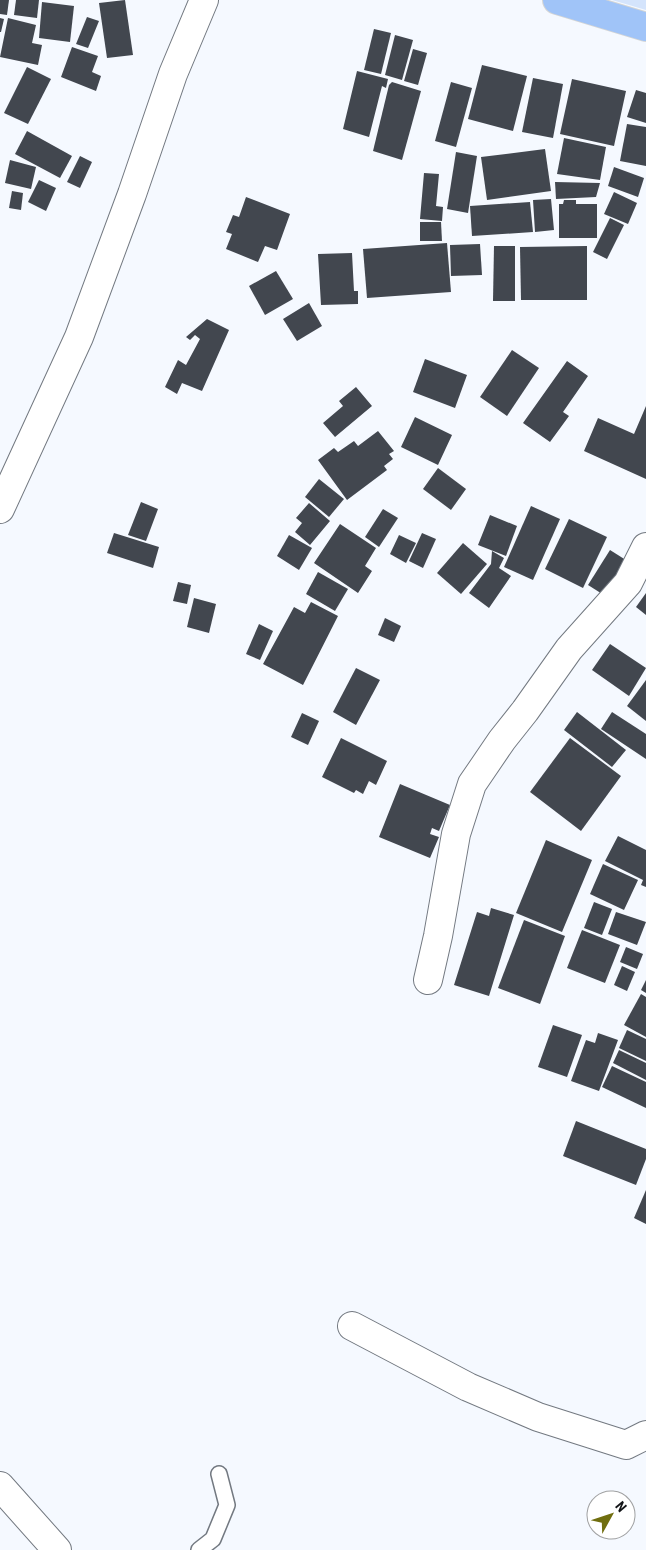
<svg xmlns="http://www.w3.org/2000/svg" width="646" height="1550" viewBox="0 0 646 1550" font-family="'Roboto Condensed',sans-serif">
<rect width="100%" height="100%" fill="#f5f9ff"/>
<polygon fill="#d4e4fc" points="612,0 646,0 646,10"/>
<g fill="#42474f">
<polygon points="0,0 9,0 7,15 0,14"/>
<polygon points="16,0 39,0 37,18 14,15"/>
<polygon points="125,0 133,55 107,58 99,3"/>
<polygon points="42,2 74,6 70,42 39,38"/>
<polygon points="87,17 99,21 88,48 76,44"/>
<polygon points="0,18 4,19 1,32 0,32"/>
<polygon points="8,18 36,25 32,43 42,45 38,65 0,57"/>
<polygon points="374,29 391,33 381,74 364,70"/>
<polygon points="395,35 413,40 402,80 385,75"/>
<polygon points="72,47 98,56 92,72 101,76 96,91 61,77"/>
<polygon points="413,49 427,53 418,85 404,81"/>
<polygon points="482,65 527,76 513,131 468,119"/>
<polygon points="27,67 51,79 28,124 4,113"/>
<polygon points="357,71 388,79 386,88 382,86 369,137 343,129"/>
<polygon points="533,78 563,84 553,138 522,132"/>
<polygon points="572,79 626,91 614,146 560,134"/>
<polygon points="392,82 421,91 402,160 373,151 389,85"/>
<polygon points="451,82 472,88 456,147 435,141"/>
<polygon points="636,90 646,93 646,123 627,117"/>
<polygon points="627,124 646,127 646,166 620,161"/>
<polygon points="27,131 72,156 60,178 15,154"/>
<polygon points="564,138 606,147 600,180 557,174"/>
<polygon points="545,149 551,191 487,200 481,157"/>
<polygon points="456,152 477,156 468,213 447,209"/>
<polygon points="80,156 92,162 80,188 67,182"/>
<polygon points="10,160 36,167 31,189 5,183"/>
<polygon points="614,167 644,178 638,197 608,186"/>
<polygon points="424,173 439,174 436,206 443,207 442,221 420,219"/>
<polygon points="39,180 56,188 46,211 28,202"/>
<polygon points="555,182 600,183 596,197 556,199"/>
<polygon points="12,191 23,193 21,210 9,208"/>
<polygon points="614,192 637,203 628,224 604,214"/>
<polygon points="246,197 290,214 277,250 265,246 258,262 226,249 232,234 226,232 233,215 239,217"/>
<polygon points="551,199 554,230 535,232 533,200"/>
<polygon points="564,200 576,200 576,204 597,204 597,238 559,238 559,204 563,204"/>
<polygon points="530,202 533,232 472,236 470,206"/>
<polygon points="610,218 624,225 607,259 593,252"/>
<polygon points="420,222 441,222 442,241 420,241"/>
<polygon points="447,243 451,292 367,298 363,249"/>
<polygon points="480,244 482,275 451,276 450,245"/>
<polygon points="494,246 515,246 515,301 493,301"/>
<polygon points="587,246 587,300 521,300 520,247"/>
<polygon points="352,253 354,291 358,291 358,304 321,305 318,254"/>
<polygon points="276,271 293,299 265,315 249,286"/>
<polygon points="309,303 322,326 297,341 283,319"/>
<polygon points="207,319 229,330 202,391 182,383 177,394 165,387 178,360 186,365 200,339 195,335 190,340 186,337"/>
<polygon points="512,350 539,368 507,416 480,397"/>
<polygon points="425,359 467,375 455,408 413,392"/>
<polygon points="567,361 588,376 563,412 569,416 550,442 523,423"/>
<polygon points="356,387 372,406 335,437 323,423 343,406 339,401"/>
<polygon points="646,406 646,479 584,451 598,418 634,434"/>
<polygon points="415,417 452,435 438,465 401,447"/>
<polygon points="378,431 394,451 389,454 393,459 384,466 387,470 347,500 318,460 334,448 338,452 354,441 358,446"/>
<polygon points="438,468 466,489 451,510 423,489"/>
<polygon points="319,479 344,499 329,517 305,497"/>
<polygon points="141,502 158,509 146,541 128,535"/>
<polygon points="309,503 330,521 310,545 295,532 302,523 296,518"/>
<polygon points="531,506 560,519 533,580 504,567"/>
<polygon points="383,509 398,518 379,547 365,537"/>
<polygon points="490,515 517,526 506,556 478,545"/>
<polygon points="569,519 607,537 583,588 545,569"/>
<polygon points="340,524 376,548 365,566 372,571 358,593 314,563"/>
<polygon points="114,533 159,547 153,568 107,553"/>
<polygon points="422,533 436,539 423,568 409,561"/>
<polygon points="289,535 312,548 299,570 277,556"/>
<polygon points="399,535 416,543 406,563 390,554"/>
<polygon points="463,543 487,564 461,594 437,573"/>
<polygon points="610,550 629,562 607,597 588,585"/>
<polygon points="492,551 504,558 499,568 511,576 489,608 469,593 491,564"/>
<polygon points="318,572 348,589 335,611 306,594"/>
<polygon points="178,582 191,585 187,604 173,601"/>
<polygon points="646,593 646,615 636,607"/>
<polygon points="194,598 216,604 209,633 187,627"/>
<polygon points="311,602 338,616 303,685 263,664 294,607 305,613"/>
<polygon points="385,618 401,626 394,642 378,635"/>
<polygon points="259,624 273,631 260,660 246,654"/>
<polygon points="610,644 646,668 629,696 592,670"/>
<polygon points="356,668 380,680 356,725 333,712"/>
<polygon points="646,680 646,721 627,706"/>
<polygon points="577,712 626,750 612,767 564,730"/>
<polygon points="612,712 646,734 646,759 601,729"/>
<polygon points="302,713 319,721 308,745 291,737"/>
<polygon points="341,738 387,761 376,785 369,781 363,794 356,790 354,793 322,777"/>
<polygon points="570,738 621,776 581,831 530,792"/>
<polygon points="400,784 450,805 439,831 432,828 430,834 439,837 430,858 379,837"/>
<polygon points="618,836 646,850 646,887 641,885 643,880 605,861"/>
<polygon points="546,840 592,860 562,932 516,913"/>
<polygon points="603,864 638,880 624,910 590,894"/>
<polygon points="594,902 612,909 602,935 584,928"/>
<polygon points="491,908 514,915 489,996 454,985 477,912 489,916"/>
<polygon points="616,912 646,922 637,945 608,934"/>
<polygon points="524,920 565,936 540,1004 498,988"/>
<polygon points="582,930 620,945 605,983 567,968"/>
<polygon points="626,947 643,954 637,969 620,962"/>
<polygon points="622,966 635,972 627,991 614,985"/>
<polygon points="646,980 646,993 641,990"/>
<polygon points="641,994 646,997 646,1037 624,1025"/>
<polygon points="553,1025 582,1035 567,1077 538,1067"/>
<polygon points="627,1030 646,1039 646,1061 619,1048"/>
<polygon points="598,1033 618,1040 599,1091 571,1081 586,1040 595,1043"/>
<polygon points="619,1050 646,1063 646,1080 613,1063"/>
<polygon points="612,1066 646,1082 646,1108 602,1087"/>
<polygon points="576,1121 646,1149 646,1159 636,1185 563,1156"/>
<polygon points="646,1190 646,1224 634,1218"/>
</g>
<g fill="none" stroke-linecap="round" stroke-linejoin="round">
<defs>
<polyline id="service" points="199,1550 213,1539 227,1505 219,1474"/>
<g id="minor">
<polyline points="0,509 79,337 132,194 173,74 204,0"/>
<polyline points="428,980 438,936 456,834 472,784 502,740 525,711 569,649 628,583 646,547"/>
<polyline points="352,1326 468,1387 538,1417 626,1445 646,1435"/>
<polyline points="0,1486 57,1550"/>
</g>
<polyline id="trunk" points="557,0 646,27"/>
</defs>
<use href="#service" stroke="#737981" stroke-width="18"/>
<use href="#minor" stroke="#737981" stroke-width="30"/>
<use href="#trunk" stroke="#d4d5d5" stroke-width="30"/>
<use href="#service" stroke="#fff" stroke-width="15"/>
<use href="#minor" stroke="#fff" stroke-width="28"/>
<use href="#trunk" stroke="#a0c4f8" stroke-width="28"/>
</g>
<g transform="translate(611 1515) rotate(50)"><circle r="24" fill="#ffffff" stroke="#a0a1a2"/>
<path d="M0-4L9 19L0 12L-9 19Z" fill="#706e0f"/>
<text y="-8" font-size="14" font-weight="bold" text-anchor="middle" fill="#121417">N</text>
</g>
</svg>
